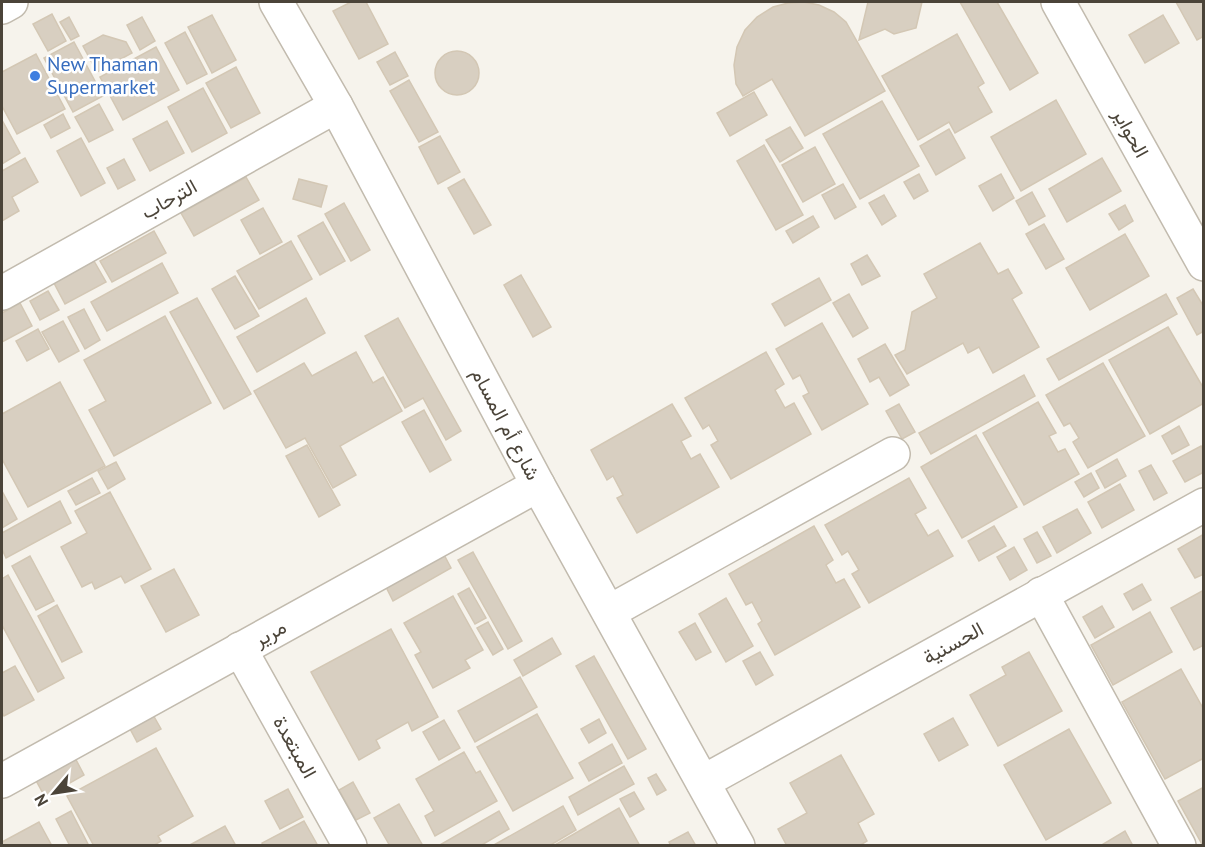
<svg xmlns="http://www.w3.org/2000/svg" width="1205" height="847" viewBox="0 0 1205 847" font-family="'PT Sans',Vazirmatn,sans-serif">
<rect width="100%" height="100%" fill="#f6f3ec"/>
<g fill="#d8cfc1" stroke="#d3c7b4" stroke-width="1.5">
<polygon points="351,2 366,2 388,44 359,59 333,11"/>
<polygon points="804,2 819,5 834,12 846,22 885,91 805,136 772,79 743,96 736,84 734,65 737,47 745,30 757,17 773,7 788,3"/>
<polygon points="868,2 922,2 916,28 894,34 885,29 859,40"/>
<polygon points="960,2 997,2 1038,73 1010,90"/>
<polygon points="1176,2 1204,2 1204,36 1197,40"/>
<polygon points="52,14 66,41 48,51 33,24"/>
<polygon points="212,15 236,60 212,73 188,27"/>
<polygon points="1163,15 1179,43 1145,63 1129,35"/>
<polygon points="69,17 79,36 71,40 60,22"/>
<polygon points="142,17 155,41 140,50 127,25"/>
<polygon points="185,32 207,74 187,84 165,43"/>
<polygon points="957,34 984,83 978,87 992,112 955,133 949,122 918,140 882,76"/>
<polygon points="103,35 126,42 132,53 97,72 83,46"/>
<polygon points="74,42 103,96 73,112 44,58"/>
<polygon points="156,47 179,90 123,120 100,77"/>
<circle cx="457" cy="73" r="22"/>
<polygon points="395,52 408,76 390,85 377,62"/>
<polygon points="36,54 65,109 17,134 2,106 2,72"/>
<polygon points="236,67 260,113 231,128 206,83"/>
<polygon points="409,80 438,132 419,142 390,91"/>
<polygon points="203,88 227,133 192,152 168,107"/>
<polygon points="754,92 767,115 730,136 717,113"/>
<polygon points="1056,100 1086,154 1021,191 991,137"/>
<polygon points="882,101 919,166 860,199 823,134"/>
<polygon points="99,104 113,130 89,142 75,117"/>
<polygon points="63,114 70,128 51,138 44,125"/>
<polygon points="2,120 20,153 2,164"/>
<polygon points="167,121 184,153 150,171 133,139"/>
<polygon points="790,127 803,148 780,162 766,140"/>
<polygon points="949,129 965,158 936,175 920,146"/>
<polygon points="440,136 460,172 438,184 419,147"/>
<polygon points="81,138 105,183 81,196 57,151"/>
<polygon points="764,145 803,215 776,230 737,161"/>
<polygon points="815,147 835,184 803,202 782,165"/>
<polygon points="25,158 38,182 12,197 19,211 2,221 2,171"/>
<polygon points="1102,158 1121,191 1067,222 1049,189"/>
<polygon points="124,159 135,180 118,189 107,168"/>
<polygon points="919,174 928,191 914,199 904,182"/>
<polygon points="1001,174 1014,198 993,211 979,186"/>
<polygon points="246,177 259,200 194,236 181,213"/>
<polygon points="299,179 327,186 321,207 293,199"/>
<polygon points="464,179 491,225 474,234 448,188"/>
<polygon points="843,184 856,207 835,219 822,195"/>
<polygon points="1032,192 1045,216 1029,225 1016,201"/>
<polygon points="884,195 896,216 882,225 869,203"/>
<polygon points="344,203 370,250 351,261 325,214"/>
<polygon points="1125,205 1133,221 1119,230 1109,214"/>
<polygon points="263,208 282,242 260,254 241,220"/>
<polygon points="813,216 819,227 793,243 786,231"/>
<polygon points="323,222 345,261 320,275 298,236"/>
<polygon points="1044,224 1064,259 1046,269 1026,234"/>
<polygon points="154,231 166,253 112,282 100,261"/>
<polygon points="1125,234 1149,276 1090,310 1066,268"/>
<polygon points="291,241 312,279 259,309 237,271"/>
<polygon points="980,243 998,274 1008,269 1022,293 1012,299 1039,347 993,373 979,347 968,353 963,343 907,374 895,355 905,350 912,312 937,298 924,274"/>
<polygon points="867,255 880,276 862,285 851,264"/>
<polygon points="94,261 106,282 65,304 54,283"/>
<polygon points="162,263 178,293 107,331 91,302"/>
<polygon points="521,275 551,327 533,337 504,285"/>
<polygon points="235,276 259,316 235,329 212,289"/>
<polygon points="819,278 831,300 785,326 772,304"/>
<polygon points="1193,289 1204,307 1204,331 1197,335 1177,298"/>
<polygon points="48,291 59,310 40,320 30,301"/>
<polygon points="849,294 868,328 853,337 833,303"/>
<polygon points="1166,294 1177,314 1059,380 1047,359"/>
<polygon points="197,298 251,394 224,409 170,312"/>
<polygon points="306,298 325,333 257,372 237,337"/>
<polygon points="20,303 32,326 2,342 2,313"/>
<polygon points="84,309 100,340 85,349 68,317"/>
<polygon points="165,316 211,403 114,456 89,410 106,401 84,360"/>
<polygon points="398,318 461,431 446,440 423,398 405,408 365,336"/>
<polygon points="63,321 79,351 59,362 42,332"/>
<polygon points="822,323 868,404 822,430 803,396 809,393 800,375 793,379 776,349"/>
<polygon points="1168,327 1204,389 1204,403 1150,434 1109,360"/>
<polygon points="38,329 49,349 27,361 16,341"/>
<polygon points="885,344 909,385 890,396 879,377 870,382 858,359"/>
<polygon points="356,352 373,383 383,377 402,411 340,446 356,475 333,488 305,438 286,448 254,391 304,363 312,376"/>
<polygon points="766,352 784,384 775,390 785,408 794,403 811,434 731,479 711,445 718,441 709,425 703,429 685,398"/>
<polygon points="1103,363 1145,436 1088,468 1073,442 1079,438 1070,423 1064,426 1046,395"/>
<polygon points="1024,375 1035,396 931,454 919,433"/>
<polygon points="60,382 105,466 28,507 2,459 2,414"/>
<polygon points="1038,402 1056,433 1049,436 1058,452 1065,449 1079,474 1024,505 983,433"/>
<polygon points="672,404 691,436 681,441 691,459 700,454 719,487 637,533 617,498 623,495 613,476 607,480 591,450"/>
<polygon points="899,404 915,432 902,439 886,411"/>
<polygon points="424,410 451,460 430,472 402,422"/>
<polygon points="1179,426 1189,445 1172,454 1162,436"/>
<polygon points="976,435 1017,507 962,538 921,467"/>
<polygon points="307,445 340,505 319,517 286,456"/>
<polygon points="1201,446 1204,451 1204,472 1185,482 1173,461"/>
<polygon points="1117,459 1126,476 1105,488 1096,471"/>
<polygon points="116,462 125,479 108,489 98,471"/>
<polygon points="1151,465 1167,493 1154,500 1139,471"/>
<polygon points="1091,473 1099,488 1084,497 1075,482"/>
<polygon points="92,478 100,493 76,505 68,491"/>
<polygon points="909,478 926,508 915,514 928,536 938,530 953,556 869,603 852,574 859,570 848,551 842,555 825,525"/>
<polygon points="1120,484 1134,510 1102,528 1088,502"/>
<polygon points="2,491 17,519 2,528"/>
<polygon points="110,492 151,569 125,583 121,576 95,589 92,582 82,587 61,547 87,533 75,511"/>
<polygon points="60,501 71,523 6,558 2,549 2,533"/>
<polygon points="1077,509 1091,533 1057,553 1043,527"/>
<polygon points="814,526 833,560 826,565 836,583 844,579 860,607 775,655 758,624 762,621 752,602 746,605 729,574"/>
<polygon points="994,526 1006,546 979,561 968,541"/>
<polygon points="1037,532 1051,556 1037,563 1024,539"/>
<polygon points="1204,534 1204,574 1195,578 1178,549"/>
<polygon points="1014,547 1027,570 1010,580 997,557"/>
<polygon points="441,549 451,568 393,601 383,581"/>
<polygon points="473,552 522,641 508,649 458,560"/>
<polygon points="30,556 54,601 36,610 12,566"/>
<polygon points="174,569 199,615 166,632 141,586"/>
<polygon points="8,575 64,678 38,692 2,625 2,579"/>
<polygon points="1142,584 1151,600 1133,610 1124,594"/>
<polygon points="469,588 486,618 475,624 458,594"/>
<polygon points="1204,590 1204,645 1194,650 1171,608"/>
<polygon points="453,596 483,650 465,660 470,668 433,688 415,655 421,652 404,623"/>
<polygon points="726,598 753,646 726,662 699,614"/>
<polygon points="57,605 82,652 62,662 38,616"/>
<polygon points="1102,606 1114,627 1095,638 1083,617"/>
<polygon points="1150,612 1172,652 1113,685 1091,645"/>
<polygon points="488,622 503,649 493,655 477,628"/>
<polygon points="695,623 711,652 696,660 679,632"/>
<polygon points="391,629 438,717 412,731 408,722 376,740 380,748 359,760 311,672"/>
<polygon points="552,638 561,654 523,676 514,660"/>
<polygon points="760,652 773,675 756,685 743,661"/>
<polygon points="1029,652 1062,711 998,746 970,695 1006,675 1002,667"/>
<polygon points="594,656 646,749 628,759 576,666"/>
<polygon points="15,666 34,700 4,716 2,712 2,673"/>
<polygon points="1181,669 1204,710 1204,758 1165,779 1122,702"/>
<polygon points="520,677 537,707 475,742 458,711"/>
<polygon points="152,713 161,729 137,742 128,725"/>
<polygon points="537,714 573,778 513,811 477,747"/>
<polygon points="953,718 968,745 939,761 924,734"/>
<polygon points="599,719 606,733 589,743 581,729"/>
<polygon points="444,720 460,748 439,760 423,732"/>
<polygon points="1069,729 1111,803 1046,840 1004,765"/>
<polygon points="612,744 622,763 589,781 579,763"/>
<polygon points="156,748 193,816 158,836 161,841 153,846 94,846 67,796"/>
<polygon points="464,752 476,773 480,771 497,801 435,836 425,816 434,811 416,779"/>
<polygon points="73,754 84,775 45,797 33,775"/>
<polygon points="841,755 874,814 858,823 867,841 859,846 787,846 778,829 807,813 790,783"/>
<polygon points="624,766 634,784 578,815 569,797"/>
<polygon points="656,774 666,790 657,795 648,778"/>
<polygon points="353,782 370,813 356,820 339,790"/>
<polygon points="1204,787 1204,846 1203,846 1178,801"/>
<polygon points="288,789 303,817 280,829 265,801"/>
<polygon points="634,792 644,809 630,817 620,799"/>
<polygon points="399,804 423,846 390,846 374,818"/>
<polygon points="563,806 576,830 549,846 492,846"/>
<polygon points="619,808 640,846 553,846"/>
<polygon points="71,811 89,846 70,846 56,819"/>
<polygon points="499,811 509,829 480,846 438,846"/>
<polygon points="304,821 318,846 263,846 262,843"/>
<polygon points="39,822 52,846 2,846 2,842"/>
<polygon points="225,826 236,846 188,846"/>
<polygon points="1125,831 1133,846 1100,846"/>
<polygon points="688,832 696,846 671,846 669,842"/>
</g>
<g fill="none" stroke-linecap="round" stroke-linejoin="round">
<defs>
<g id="minor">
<polyline points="1058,2 1204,264"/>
<polyline points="2,293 336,106"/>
<polyline points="1041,594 1179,846"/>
<polyline points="609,612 893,454"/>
<polyline points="240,649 350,846"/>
<polyline points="2,781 538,485"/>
<polyline points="703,782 1204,505"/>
</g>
<g id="tertiary">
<polyline points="276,2 336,106 538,485 738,846"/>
<polyline points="2,7 11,2"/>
</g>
</defs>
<use href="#minor" stroke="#c2bbae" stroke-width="36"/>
<use href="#tertiary" stroke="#c2bbae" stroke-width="36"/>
<use href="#minor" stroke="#fff" stroke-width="33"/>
<use href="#tertiary" stroke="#fff" stroke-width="33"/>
</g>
<circle fill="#3f7fe0" stroke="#fff" stroke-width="2" cx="35" cy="76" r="6"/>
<g text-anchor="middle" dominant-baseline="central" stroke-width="5" stroke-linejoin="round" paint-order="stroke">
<g font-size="20" fill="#366cbe" stroke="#fff" text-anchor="start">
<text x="47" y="64">New Thaman<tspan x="47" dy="23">Supermarket</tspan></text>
</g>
<g font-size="20" fill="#4b4439" stroke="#fff">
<text transform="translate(1131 133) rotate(61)">الحواير</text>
<text transform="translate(169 199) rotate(-29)">الترحاب</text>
<text transform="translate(506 424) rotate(62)">شارع أم المسام</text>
<text transform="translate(270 633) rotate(-29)">مرير</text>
<text transform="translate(953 643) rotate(-29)">الحسنية</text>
<text transform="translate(295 747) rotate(61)">المبتعدة</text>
</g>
</g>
<rect width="1205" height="847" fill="none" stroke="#4b4439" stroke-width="6"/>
<g transform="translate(54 793) rotate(241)" stroke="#ffffff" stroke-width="4.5" paint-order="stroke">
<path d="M0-4.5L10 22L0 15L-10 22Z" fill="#4b4439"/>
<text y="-9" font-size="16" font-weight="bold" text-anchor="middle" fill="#4b4439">N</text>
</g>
</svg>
